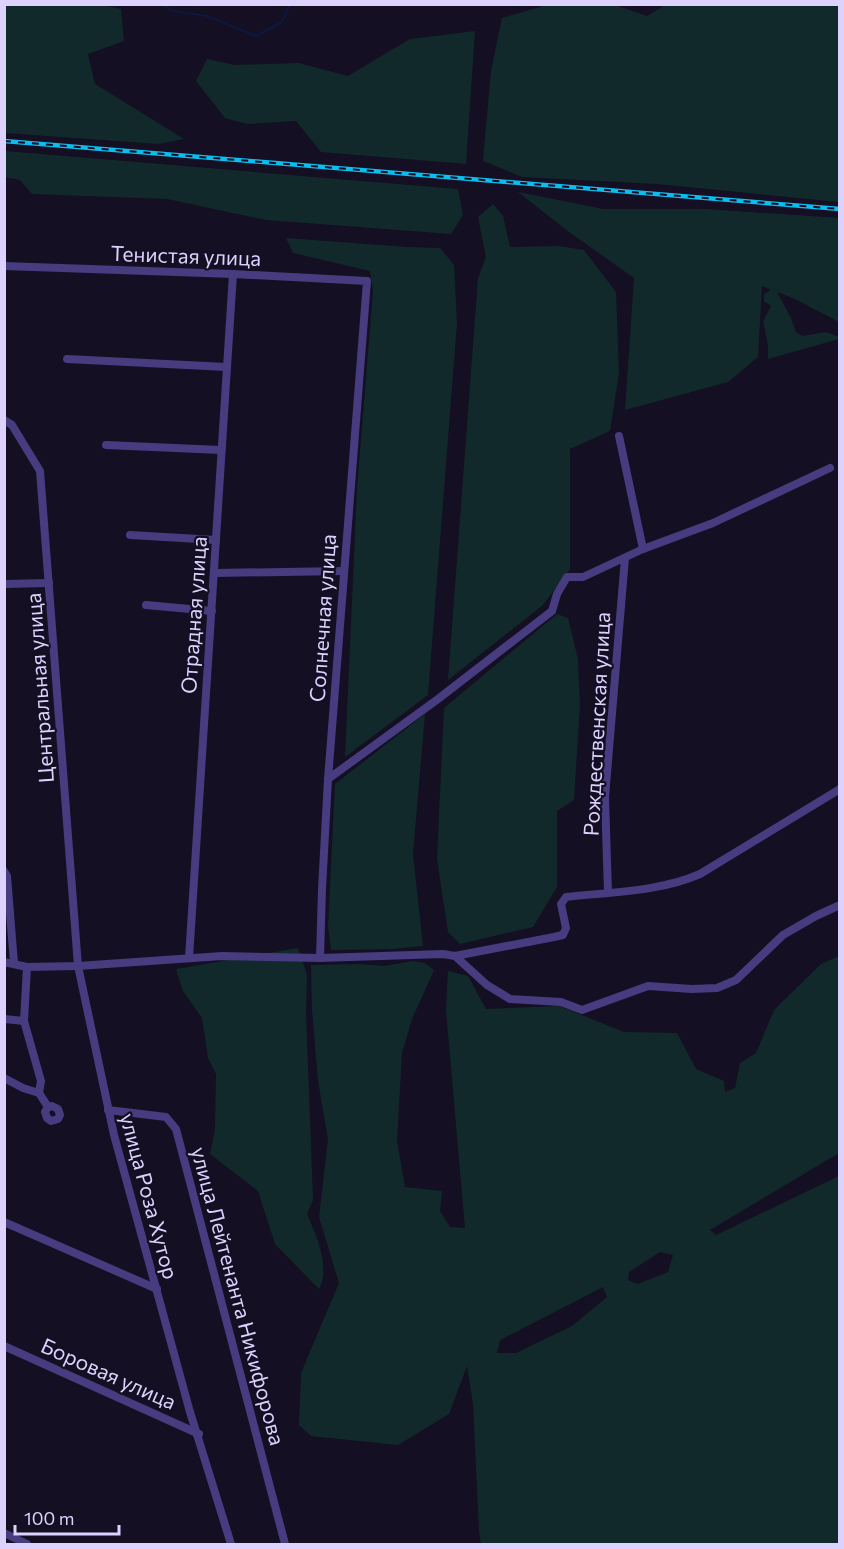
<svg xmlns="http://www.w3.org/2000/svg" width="844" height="1549" viewBox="0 0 844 1549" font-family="Commissioner,sans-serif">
<rect width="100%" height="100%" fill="#140f22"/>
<g fill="#12292b" fill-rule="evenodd">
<polygon points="97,4 121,9 124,41 88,54 95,84 184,139 158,144 5,133 5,5"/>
<polygon points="550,4 615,5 647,16 665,5 839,5 839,202 657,184 522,177 483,161 491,71 502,18"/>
<polygon points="475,31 466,164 321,152 296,121 247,124 225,118 196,81 207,59 235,65 299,63 348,76 410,39"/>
<polygon points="5,151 458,189 463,215 451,234 266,220 167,199 32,194 20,180 5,177"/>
<polygon points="518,192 603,209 706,209 839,218 839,322 793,298 777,292 791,318 796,332 803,336 826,332 839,337 839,339 768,359 768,345 763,321 771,306 764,301 764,294 771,290 762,286 758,357 728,382 625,410 634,278 569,232"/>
<polygon points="493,204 503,216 510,247 559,246 584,250 616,292 619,373 610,431 570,449 570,569 543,605 448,680 478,278 486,257 478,217"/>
<polygon points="286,238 407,247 440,248 454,265 457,323 428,695 345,757 357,489 373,291 370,271 293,253"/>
<polygon points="557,614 568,618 578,659 580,705 574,800 557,811 557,887 533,927 460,944 448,932 437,859 444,708"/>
<polygon points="425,714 413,854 423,946 393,949 331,950 328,927 335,784"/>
<path d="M298 948 307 975 306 1011 313 1200 307 1214C316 1235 331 1268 319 1289L275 1244 258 1191 210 1154 215 1129 216 1074 208 1058 202 1018 183 991 176 969Z"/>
<path d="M839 956V1153L710 1230 716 1235 839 1176V1544H481L479 1531 473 1404 467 1366 449 1414 398 1445 311 1436 299 1425 301 1373 339 1283 319 1217 328 1139 318 1081 312 1009 311 965 359 964 384 966 413 961 425 963 434 970 412 1019 402 1053 397 1141 405 1187 442 1191 440 1211 450 1227 465 1228 446 1010 448 971 468 976 486 1009 559 1006 624 1032 677 1033 696 1069 724 1081 725 1092 735 1088 740 1063 756 1053 774 1010 821 964ZM660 1252 673 1255 668 1272 638 1284 628 1280 629 1272ZM603 1287 607 1297 572 1326 516 1353H497L500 1340Z"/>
</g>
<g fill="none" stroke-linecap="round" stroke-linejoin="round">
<polyline stroke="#0c183e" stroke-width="2" points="161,4 173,11 207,16 256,36 282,22 290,4"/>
<g stroke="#463c7f" stroke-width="8">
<polyline points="4,266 233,274 367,281 328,779 322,889 320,958"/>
<polyline points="67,359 226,367"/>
<polyline points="4,420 12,425 40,471 78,966 114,1135 190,1412 231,1544"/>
<polyline points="619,436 643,549"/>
<polyline points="106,445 221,450"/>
<polyline points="130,535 216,540"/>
<polyline points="214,573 343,571"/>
<polyline points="4,584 49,583"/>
<polyline points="146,605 212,611"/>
<polyline points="328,779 438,699 552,611 557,594 567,577 583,577 643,549 713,523 830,468"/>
<polyline points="4,871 7,876 14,963"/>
<polyline points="608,893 605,797 625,558"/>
<polyline points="455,956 487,985 510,999 561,1002 582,1010 648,986 692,989 717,988 736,980 783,935 816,916 840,905"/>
<polyline points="189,958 233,274"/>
<path d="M4 962 27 967 78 966 222 956 320 958 443 954 455 956 554 937 563 935 566 928 561 904 566 897C610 892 659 892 700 874L840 789"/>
<polyline points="27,967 24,1021 41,1081 39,1093 48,1107 45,1112 47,1118 51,1121 58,1119 60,1115 58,1109 52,1106 48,1107"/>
<polyline points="4,1019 24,1021"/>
<polyline points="4,1078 23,1088 39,1093"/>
<polyline points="108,1110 166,1117 176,1129 285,1544"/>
<polyline points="4,1222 157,1289"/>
<polyline points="4,1346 199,1434"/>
<polyline points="4,1533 27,1544"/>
</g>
<defs>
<polyline id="rail" points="4,141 840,209"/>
</defs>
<use href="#rail" stroke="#0cbeef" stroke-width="4.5"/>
<use href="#rail" stroke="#140f22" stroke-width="2" stroke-dasharray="7" stroke-linecap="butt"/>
</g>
<g text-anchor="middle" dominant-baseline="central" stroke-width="4.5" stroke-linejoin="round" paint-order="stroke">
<g font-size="21" fill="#dcd2fd" stroke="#140f22">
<text transform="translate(186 255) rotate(2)">Тенистая улица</text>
<text transform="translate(193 615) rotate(-86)">Отрадная улица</text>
<text transform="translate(322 618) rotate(-86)">Солнечная улица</text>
<text transform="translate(39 688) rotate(-94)">Центральная улица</text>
<text transform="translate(596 724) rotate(-87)">Рождественская улица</text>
<text transform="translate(150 1196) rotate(75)">улица Роза Хутор</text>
<text transform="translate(239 1296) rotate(75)">улица Лейтенанта Никифорова</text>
<text transform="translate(109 1373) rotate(24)">Боровая улица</text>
</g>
</g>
<rect width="844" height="1549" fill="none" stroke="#dcd2fd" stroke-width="12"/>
<path d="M15 1525v9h104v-9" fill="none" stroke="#dcd2fd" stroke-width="3"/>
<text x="24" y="1525" font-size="18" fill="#dcd2fd" stroke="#140f22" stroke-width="4.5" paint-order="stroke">100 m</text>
</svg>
